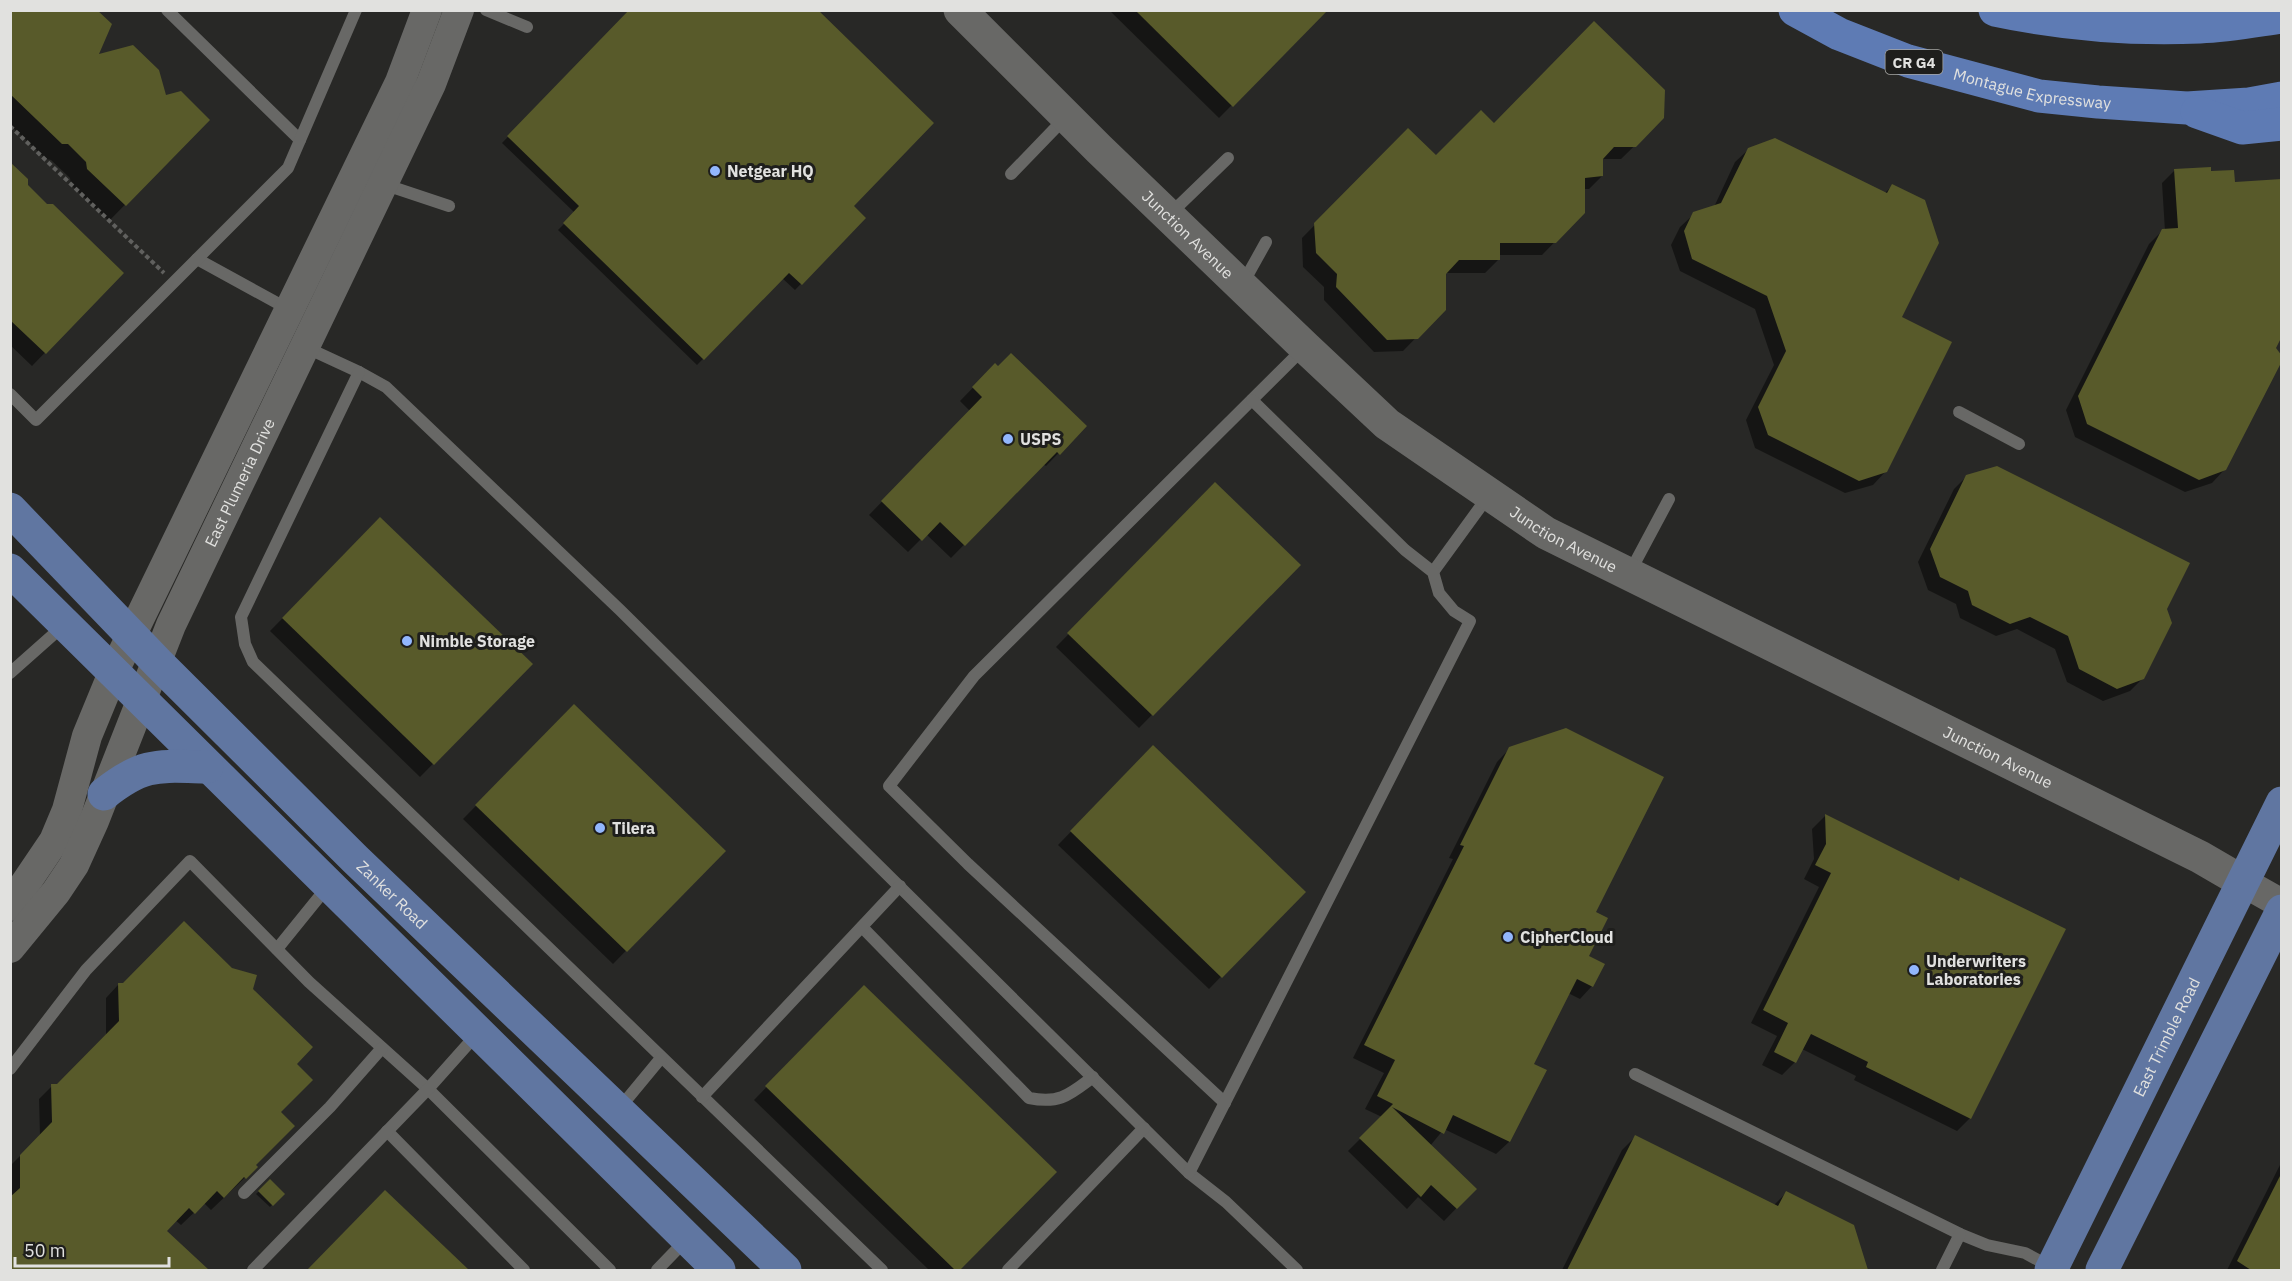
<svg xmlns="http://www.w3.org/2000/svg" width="2292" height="1281" viewBox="0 0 2292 1281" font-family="'IBM Plex Sans',sans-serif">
<rect width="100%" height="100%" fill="#282826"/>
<g fill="#0007">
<polygon points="10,10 97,56 165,97 208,120 109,221 71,185 70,178 51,160 46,159 10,125"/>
<polygon points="631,10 864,218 795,290 782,278 697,365 558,230 575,213 502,143"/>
<polygon points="1109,10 1326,10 1219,118"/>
<polygon points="1663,118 1621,159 1601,159 1602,176 1589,189 1583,189 1583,213 1542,255 1498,255 1498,260 1485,273 1445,273 1444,309 1403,351 1374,352 1324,300 1324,287 1303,267 1302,238 1408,130 1436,157 1494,125"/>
<polygon points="1749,149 1884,194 1892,186 1900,317 1886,471 1873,485 1845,493 1755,448 1746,420 1774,365 1755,309 1680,271 1671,245 1680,227 1694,214 1714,207 1735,162"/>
<polygon points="10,164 26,186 122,273 32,366 10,345"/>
<polygon points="2175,170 2210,173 2233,183 2225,469 2212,483 2185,492 2075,437 2066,410 2149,244 2162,231 2165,231 2162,183"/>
<polygon points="995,365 1085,426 1046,466 1043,464 951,558 926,534 908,552 869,515 970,411 960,401"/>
<polygon points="1967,476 2165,609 2143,678 2130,691 2103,701 2067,682 2055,649 2017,629 1996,636 1960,618 1956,604 1928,590 1918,562 1954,489"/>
<polygon points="1215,484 1299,565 1139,728 1056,647"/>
<polygon points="380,519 531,664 420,777 270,631"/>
<polygon points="574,706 723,851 613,964 463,819"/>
<polygon points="1153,747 1303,892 1209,989 1058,845"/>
<polygon points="1510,748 1594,913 1587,957 1592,986 1580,999 1568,993 1532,1065 1509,1142 1496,1154 1444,1129 1430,1146 1475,1189 1444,1221 1418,1197 1407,1209 1348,1151 1382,1117 1365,1109 1384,1073 1353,1058 1453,859 1449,858 1497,762"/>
<polygon points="1825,816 1958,882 1961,879 1970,1118 1957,1131 1854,1080 1856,1076 1802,1049 1795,1062 1782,1075 1762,1065 1777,1036 1751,1023 1819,887 1804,879 1814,859 1812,829"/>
<polygon points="118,985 252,989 295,1064 279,1112 254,1165 256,1167 211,1210 204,1203 181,1225 175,1220 165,1231 207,1270 10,1270 10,1166 40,1136 39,1099 52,1086 57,1085 106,1035 106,998"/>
<polygon points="864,987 1055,1172 958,1270 929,1270 754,1100"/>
<polygon points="1635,1137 1773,1206 1786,1193 1853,1226 1867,1270 1562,1270 1622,1150"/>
<polygon points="2282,1161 2282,1270 2227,1270"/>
<polygon points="270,1181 283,1194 270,1207 256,1194"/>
<polygon points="385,1192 467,1270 309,1270"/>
</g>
<g fill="#585a2a">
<polygon points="10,10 97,10 112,24 99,54 133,45 159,70 166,95 181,91 210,120 126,206 87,169 86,162 68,144 62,144 10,94"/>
<polygon points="629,10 818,10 934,123 854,206 866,218 802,285 789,273 704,360 563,223 579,206 507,136"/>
<polygon points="1135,10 1328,10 1233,107"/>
<polygon points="1594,21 1665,90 1664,118 1636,147 1614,147 1603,159 1603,176 1585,178 1585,213 1556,243 1500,243 1500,260 1459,260 1446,274 1446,310 1418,339 1387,340 1336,287 1337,274 1316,253 1314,223 1408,128 1436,155 1481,110 1494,123"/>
<polygon points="1775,138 1887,193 1892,184 1925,200 1939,243 1902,317 1952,342 1887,472 1859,481 1768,435 1758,407 1786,351 1767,296 1692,259 1684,231 1693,212 1721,203 1748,148"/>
<polygon points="10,162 28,179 28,185 47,204 53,204 124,273 46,354 10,320"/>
<polygon points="2211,167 2211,171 2234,170 2235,182 2282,179 2282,336 2276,348 2282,356 2282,361 2226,470 2199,480 2087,424 2078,396 2162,229 2178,228 2174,169"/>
<polygon points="1011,353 1087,426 1060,455 1057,452 965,546 940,522 922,541 881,501 982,397 972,387 995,363 998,366"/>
<polygon points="1997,466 2190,563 2167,609 2172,623 2144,679 2117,689 2079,669 2068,636 2030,617 2010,624 1972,605 1968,591 1940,577 1930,549 1966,475"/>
<polygon points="1215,482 1301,565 1153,716 1067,633"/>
<polygon points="380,517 533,664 434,765 282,618"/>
<polygon points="574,704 726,851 627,952 475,805"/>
<polygon points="1566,728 1664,777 1596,912 1608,918 1589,956 1605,964 1593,987 1577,979 1534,1064 1547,1070 1510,1142 1453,1115 1444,1134 1392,1107 1477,1189 1457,1209 1431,1185 1421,1197 1359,1138 1393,1104 1377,1096 1395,1060 1364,1045 1464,846 1460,845 1509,747"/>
<polygon points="1153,745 1306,892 1222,978 1070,831"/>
<polygon points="1825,814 1959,881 1960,877 2066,929 1971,1119 1866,1067 1868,1062 1811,1034 1796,1063 1774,1052 1788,1023 1763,1010 1831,873 1815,865 1826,844"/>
<polygon points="184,921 232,968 257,975 253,989 313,1047 297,1064 313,1080 281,1112 295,1126 256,1165 258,1167 246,1179 244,1177 224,1198 217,1191 195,1214 189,1208 167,1231 209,1270 10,1270 10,1197 20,1188 20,1155 52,1122 51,1084 57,1084 119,1021 118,983 123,983"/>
<polygon points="864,985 1057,1172 960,1270 955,1270 765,1086"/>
<polygon points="1635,1135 1778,1206 1786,1191 1854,1225 1868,1270 1567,1270"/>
<polygon points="2282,1172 2282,1270 2251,1270 2237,1261"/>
<polygon points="270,1179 285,1194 273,1206 258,1191"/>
<polygon points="385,1190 469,1270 307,1270"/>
</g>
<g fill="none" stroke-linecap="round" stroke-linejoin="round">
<polyline stroke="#60605e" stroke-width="4" stroke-dasharray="4.5 3" stroke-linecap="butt" points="10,126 164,273"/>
<g stroke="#686866" stroke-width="12">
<polyline points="167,10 300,140"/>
<polyline points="486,10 527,27"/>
<polyline points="1011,174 1066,117"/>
<polyline points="383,184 449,206"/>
<polyline points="1169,215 1228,158"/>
<polyline points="197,259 290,310"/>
<polyline points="1242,285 1266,242"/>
<polyline points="305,347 359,372 386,387 620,610 1189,1173 1226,1202 1297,1270"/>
<polyline points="359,372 241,617 245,644 253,662 882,1270"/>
<polyline points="10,394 36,420 288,168 356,10"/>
<polyline points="1959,412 2019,444"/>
<polyline points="1433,572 1489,495"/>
<polyline points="1630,572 1669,499"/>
<polyline points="10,673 63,626"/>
<path d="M862 927 1029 1098C1060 1104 1069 1095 1093 1077"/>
<polyline points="277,949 328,886"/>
<polyline points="10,1069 86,970 190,861 309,982 428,1089 610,1270"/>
<polyline points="1635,1074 1960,1234 1987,1245 2025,1253 2051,1267"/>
<polyline points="702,1097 900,886"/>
<polyline points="1225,1103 968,864 889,786 974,676 1304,348"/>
<polyline points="618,1110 661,1058"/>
<polyline points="387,1131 524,1270"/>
<polyline points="1189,1173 1470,621 1454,611 1439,593 1433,572 1405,550 1252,400"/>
<polyline points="244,1193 330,1107 382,1048"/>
<polyline points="253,1270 428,1089 477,1034"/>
<polyline points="657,1270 687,1239"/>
<polyline points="1008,1270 1144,1128"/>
<polyline points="1942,1270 1960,1234"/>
</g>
<g stroke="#686866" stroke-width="30">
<polyline points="2243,882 2282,904"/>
<polyline points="10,906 54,841 67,810 87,736 113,673 400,82 427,10"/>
<path id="s1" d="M10 948 56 892 74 865 94 821 171 625 431 84 459 10"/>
</g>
<path stroke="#686866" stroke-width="33" id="s2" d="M960 10 1099 149 1305 347 1387 424 1546 533 2200 857 2243 882"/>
<g stroke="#6076a1" stroke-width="33">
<path id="s3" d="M10 509 158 663 355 859 785 1270"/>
<polyline points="10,570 719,1270"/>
<path d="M104 794C144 762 159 766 207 767"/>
<path id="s4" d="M2051 1270 2282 803"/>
<polyline points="2102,1270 2282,911"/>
</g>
<g stroke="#5e7bb4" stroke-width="33">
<path id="s5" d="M1795 10 1839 34 1908 61 2039 96 2098 102 2187 108 2249 104 2282 98"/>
<path d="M1995 10C2061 24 2132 30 2200 27 2227 26 2254 21 2282 17"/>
<polyline points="2197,112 2242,128 2282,124"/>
</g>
</g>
<g fill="#92b7fd" stroke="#1e1e1c" stroke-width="2">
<circle cx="715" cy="171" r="6"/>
<circle cx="1008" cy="439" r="6"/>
<circle cx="407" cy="641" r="6"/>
<circle cx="600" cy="828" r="6"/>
<circle cx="1508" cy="937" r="6"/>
<circle cx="1914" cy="970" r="6"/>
</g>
<g text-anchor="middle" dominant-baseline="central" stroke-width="6" stroke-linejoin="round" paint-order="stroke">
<rect fill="#1e1e1c" stroke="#a6a6a4" stroke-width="1.5" x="1885.5" y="50" width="57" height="24" rx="4.5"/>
<g font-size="15" font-weight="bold" fill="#e1e1df">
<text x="1914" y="62">CR G4</text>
</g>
<g font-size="16" fill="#e1e1df" stroke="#1e1e1c">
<text stroke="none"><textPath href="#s5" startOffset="252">Montague Expressway</textPath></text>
<text stroke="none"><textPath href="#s2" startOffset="320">Junction Avenue</textPath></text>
<text stroke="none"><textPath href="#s1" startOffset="522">East Plumeria Drive</textPath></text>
<text stroke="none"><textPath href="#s2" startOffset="806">Junction Avenue</textPath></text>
<text stroke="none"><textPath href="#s2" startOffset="1292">Junction Avenue</textPath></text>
<text stroke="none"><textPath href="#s3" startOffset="543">Zanker Road</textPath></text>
<text stroke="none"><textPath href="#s4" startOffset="260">East Trimble Road</textPath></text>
</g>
<g font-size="16" font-weight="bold" fill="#e1e1df" stroke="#1e1e1c" text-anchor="start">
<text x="727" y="171">Netgear HQ</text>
<text x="1020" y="439">USPS</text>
<text x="419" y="641">Nimble Storage</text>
<text x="612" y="828">Tilera</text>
<text x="1520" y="937">CipherCloud</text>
<text x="1926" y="961">Underwriters<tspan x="1926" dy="18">Laboratories</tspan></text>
</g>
</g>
<rect width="2292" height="1281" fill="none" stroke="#e1e1df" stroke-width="24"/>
<path d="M15 1257v9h154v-9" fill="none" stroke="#e1e1df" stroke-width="3"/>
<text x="24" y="1257" font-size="18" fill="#e1e1df" stroke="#1e1e1c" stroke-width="4.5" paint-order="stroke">50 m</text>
</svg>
